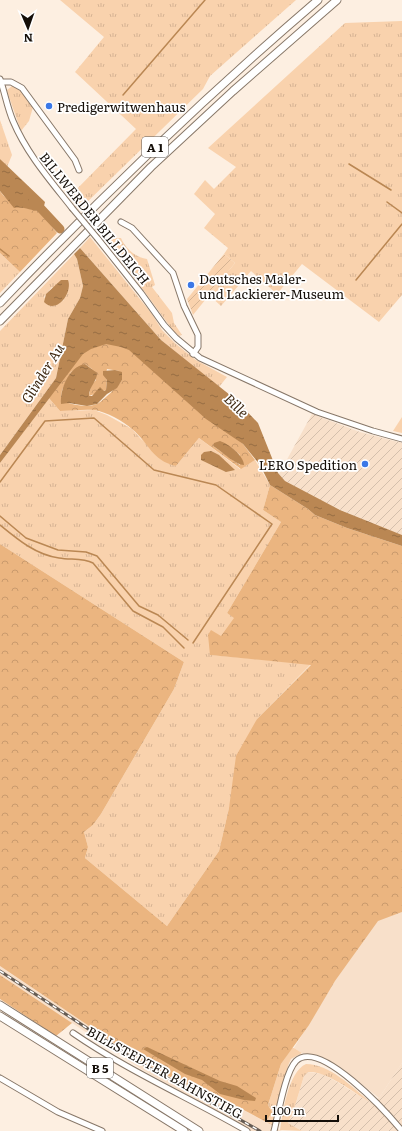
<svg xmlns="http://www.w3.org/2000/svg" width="402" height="1131" viewBox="0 0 402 1131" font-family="Literata,serif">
<defs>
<pattern id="industrial-furrows" width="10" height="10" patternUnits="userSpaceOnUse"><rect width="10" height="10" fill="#f8e0ca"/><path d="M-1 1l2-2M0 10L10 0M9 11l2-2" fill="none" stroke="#d4bfac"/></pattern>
<pattern id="grass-tufts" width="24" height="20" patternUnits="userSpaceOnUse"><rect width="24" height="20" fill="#f9d2ad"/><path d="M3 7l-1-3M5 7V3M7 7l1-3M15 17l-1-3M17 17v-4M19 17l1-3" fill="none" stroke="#d5b393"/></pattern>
<pattern id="forest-crowns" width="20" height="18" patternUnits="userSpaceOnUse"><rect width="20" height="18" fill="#ebb580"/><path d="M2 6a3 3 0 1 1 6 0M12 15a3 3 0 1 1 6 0" fill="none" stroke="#c99a6d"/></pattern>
<pattern id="garden-furrows" width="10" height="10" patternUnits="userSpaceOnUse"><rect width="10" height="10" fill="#f9d2ad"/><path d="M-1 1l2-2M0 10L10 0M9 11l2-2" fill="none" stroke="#d5b393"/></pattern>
<pattern id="water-ripples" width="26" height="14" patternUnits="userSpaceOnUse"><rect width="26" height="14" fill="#ba8753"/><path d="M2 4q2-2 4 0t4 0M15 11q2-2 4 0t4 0" fill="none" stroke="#966d43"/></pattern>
</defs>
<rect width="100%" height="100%" fill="#fdefe1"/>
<g fill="#f8e0ca">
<polygon points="402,912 402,1063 379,1098 349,1074 318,1057 302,1053 294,1048 335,981 378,920"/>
<polygon points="0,966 135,1057 181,1083 227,1101 282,1131 250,1131 141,1069 0,975"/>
</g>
<g fill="url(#industrial-furrows)">
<polygon points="312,414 360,432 402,443 402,535 385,529 318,500 285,481 279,474"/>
<polygon points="402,1063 402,1131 302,1131 288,1123 294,1109 304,1076 308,1072 322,1074 332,1079 370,1102 379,1098"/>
</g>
<g fill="url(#grass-tufts)" fill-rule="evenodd">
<polygon points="60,0 296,0 210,76 203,89 79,210 69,197 136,129 75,72 104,37"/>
<polygon points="402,21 402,295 379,322 302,264 277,294 251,271 221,306 209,295 235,263 224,254 228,248 204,228 215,214 194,194 205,180 214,189 236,167 208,148 345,23"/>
<polygon points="12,86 21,90 33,107 29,121 21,131 8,94 7,90"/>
<polygon points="0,120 12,155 7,167 0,159"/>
<polygon points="90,237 152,314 162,330 176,344 196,360 227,377 219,387 161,340 80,248"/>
<path d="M115 238H121C126 249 135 257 147 259L155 285 152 287 172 313 174 323 182 335 179 336 174 332 112 247 110 241Z"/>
<polygon points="0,253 20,272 0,293"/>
<path d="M74 254 77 259 83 286 80 298 68 319 56 378 0 455V331ZM52 287 64 300 53 306 44 297Z"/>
<polygon points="48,397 60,411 94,410 107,415 132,429 141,439 176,466 199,438 240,469 255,460 270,485 263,510 281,522 227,613 235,618 211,655 311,664 257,719 229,808 219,851 167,926 85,858 88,847 84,832 93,825 101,814 174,689 184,662 0,544 0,463"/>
<polygon points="402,417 402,433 393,431"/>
<polygon points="292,1048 294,1048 302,1053 291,1059 288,1066 273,1126 266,1122 272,1112 268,1105 281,1064"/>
<path d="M306 1064C329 1064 353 1087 370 1102 354 1093 326 1070 308 1072L304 1076 294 1109 288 1123 302 1131 280 1130C283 1112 288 1072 306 1064Z"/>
</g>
<g fill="url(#forest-crowns)" fill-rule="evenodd">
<path d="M0 191C9 205 24 205 38 211 46 215 51 226 57 233L20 272 0 253Z"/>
<path d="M101 341 128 344 243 444 255 460 241 469 199 438 176 466C151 460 150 444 132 429 123 421 107 412 94 410 83 409 71 411 60 411L48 397 75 355ZM85 364 92 369 96 380 91 385 89 396 106 390 107 380 105 377 107 369 119 371 122 380C119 385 102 402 97 404 87 408 69 405 61 399L62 390 71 372ZM215 443 232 448 240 455V465L213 446Z"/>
<polygon points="270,485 308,509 315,515 347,528 402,546 402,912 378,921 335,981 309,1025 281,1064 268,1105 272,1112 266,1122 227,1101 181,1083 135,1057 0,966 0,544 184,662 174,689 101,814 93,825 84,832 88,847 85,858 167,926 219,851 229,808 236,756 257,719 311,665 210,655 208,635 211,630 221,636 234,618 227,613 281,522 263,510"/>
<polygon points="0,975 72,1023 56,1036 0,999"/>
</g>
<polygon fill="url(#garden-furrows)" points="224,254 235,263 193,315 187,299"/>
<g fill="url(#water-ripples)">
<path d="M0 159 45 202 44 206 40 211C30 211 24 206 14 208L0 191Z"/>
<polygon points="80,248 161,340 235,399 258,423 278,473 285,481 340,510 402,535 402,546 347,528 315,515 308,509 270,485 260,465 243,444 206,419 129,350 121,347 106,344 91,349 83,354 0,463 0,455 56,378 68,319 80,298 83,286 77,259 74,254"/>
<path d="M61 280H68C73 293 56 315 44 302L46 294Z"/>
<path d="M85 364 97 373C97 382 89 386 89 396H92L100 387 104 391 106 390 107 380 103 375V371L115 370 122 372V380L117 388 107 394 97 404 87 406 69 403 61 404C60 390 68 367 85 364Z"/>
<path d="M220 441C229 444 244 456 244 465 236 465 221 451 213 446L214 443Z"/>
<polygon points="211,451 219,455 235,470 226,472 201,460 201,455 204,452"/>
<polygon points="147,1047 220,1081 237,1086 256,1098 255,1101 244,1100 220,1094 202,1080 185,1074 143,1049"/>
</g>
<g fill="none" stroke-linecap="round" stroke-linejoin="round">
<g stroke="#ba8753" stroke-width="1.5">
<polyline points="123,95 205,0"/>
<polyline points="349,164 391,190"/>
<polyline points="387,202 402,213"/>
<polyline points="0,249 9,256"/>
<polyline points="356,280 402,224"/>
<polyline points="0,482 45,421 94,418 154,470 216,485 272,524 193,643"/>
<polyline points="0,516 26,538 58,550 86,552 97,556 139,606 158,615 188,640"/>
<path d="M0 525C17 539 36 555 59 558 71 560 83 558 93 563L133 611 163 627 184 648"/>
</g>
<polyline stroke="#ba8753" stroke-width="9" points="33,200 60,229"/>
<defs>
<g id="minor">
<path d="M0 79C5 93 7 107 13 121 27 154 50 180 72 208"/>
<polyline points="1,82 11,82 22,88 75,160 79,170"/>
<polyline points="121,222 132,228 173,273 184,306 198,335 198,347 193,354"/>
<polyline points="98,239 141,293 164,325 176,338 200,358 317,412 373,431 402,439"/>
<path d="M73 1033C128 1071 190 1098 247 1131"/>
<polyline points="0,1078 58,1112 102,1131"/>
<path d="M274 1131C278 1116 285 1072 296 1061 320 1038 388 1114 402 1131"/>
</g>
<g id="highway">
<path d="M0 303C101 197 207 95 318 0"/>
<polyline points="0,321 151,167 233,91 337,0"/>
<polyline points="0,1005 199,1131"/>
<polyline points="0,1016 184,1131"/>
</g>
</defs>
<use href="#minor" stroke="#877768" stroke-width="7"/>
<use href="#highway" stroke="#877768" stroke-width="9"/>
<use href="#minor" stroke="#fff" stroke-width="5"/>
<use href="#highway" stroke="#fff" stroke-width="7"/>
<defs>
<polyline id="rail" points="0,971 134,1059 260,1131"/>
</defs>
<use href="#rail" stroke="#655c54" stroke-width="3"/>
<use href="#rail" stroke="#fff" stroke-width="1.5" stroke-dasharray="4.5" stroke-linecap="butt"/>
<defs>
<polyline id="minor-bridge" points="72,208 98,239"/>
</defs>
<use href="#minor-bridge" stroke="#877768" stroke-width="7" stroke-linecap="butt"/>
<use href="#minor-bridge" stroke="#fff" stroke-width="5"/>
</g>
<g fill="#3b78e7" stroke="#fff" stroke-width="1.5">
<circle cx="49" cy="106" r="4"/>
<circle cx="191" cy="285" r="4"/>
<circle cx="365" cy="464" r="4"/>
</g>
<g text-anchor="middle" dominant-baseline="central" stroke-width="3.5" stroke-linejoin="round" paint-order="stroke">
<g fill="#fff" stroke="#5a5652" stroke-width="1">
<rect x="142" y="137" width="26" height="20" rx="3"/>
<rect x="87" y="1058" width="26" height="20" rx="3"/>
</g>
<g font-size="12" font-weight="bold" fill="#140e08">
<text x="155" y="147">A 1</text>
<text x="100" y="1068">B 5</text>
</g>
<g font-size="13" fill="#140e08" stroke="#fff" text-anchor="start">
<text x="57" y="106">Predigerwitwenhaus</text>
<text x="199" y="278">Deutsches Maler-<tspan x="199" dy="15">und Lackierer-Museum</tspan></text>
<text x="357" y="464" text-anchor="end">LERO Spedition</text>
</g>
<g font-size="13" fill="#140e08" stroke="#fff">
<text transform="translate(95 218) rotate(51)">BILLWERDER BILLDEICH</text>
<text transform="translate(165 1072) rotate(29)">BILLSTEDTER BAHNSTIEG</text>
</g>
<g font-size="14" font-style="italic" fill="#3f2912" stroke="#fff">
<text transform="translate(42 373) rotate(-58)">Glinder Au</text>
<text transform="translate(237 405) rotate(44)">Bille</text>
</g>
</g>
<g transform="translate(28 28) rotate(178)" stroke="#ffffff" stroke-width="3" paint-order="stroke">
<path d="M0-3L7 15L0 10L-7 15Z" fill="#140e08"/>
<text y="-6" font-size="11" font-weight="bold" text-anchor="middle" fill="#140e08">N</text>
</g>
<path d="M266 1115v6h72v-6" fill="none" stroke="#140e08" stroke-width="2"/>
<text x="272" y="1115" font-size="12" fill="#140e08" stroke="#ffffff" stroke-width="3" paint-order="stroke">100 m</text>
</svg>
